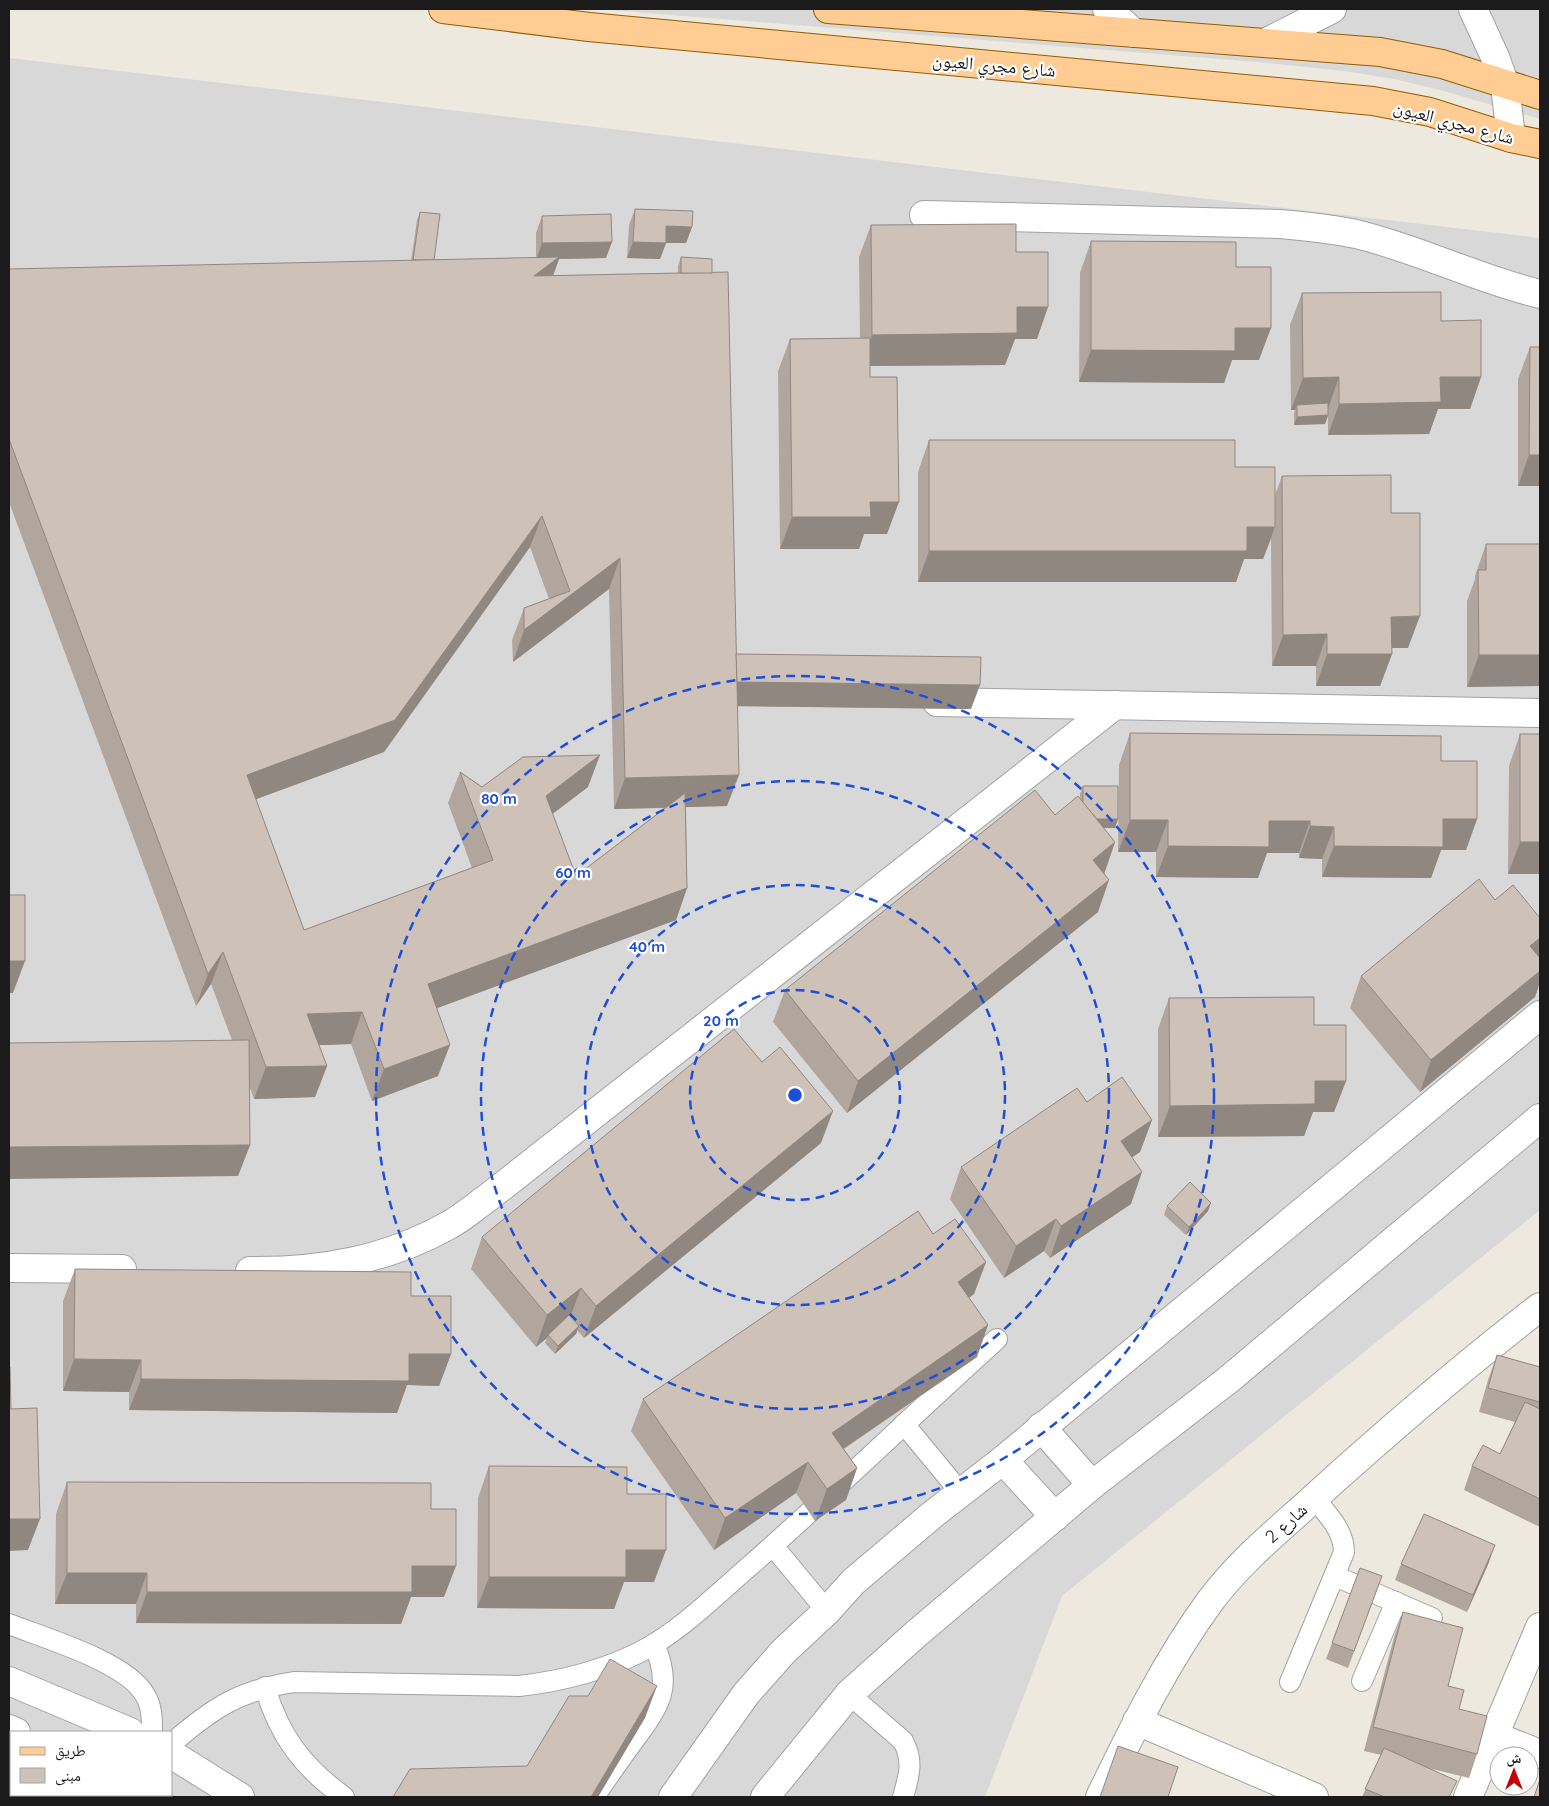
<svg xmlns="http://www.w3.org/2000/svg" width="1549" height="1806" viewBox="0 0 1549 1806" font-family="Quicksand,'Noto Naskh Arabic',sans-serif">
<rect width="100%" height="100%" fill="#eee9df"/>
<g fill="#d9d8d8" fill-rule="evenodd">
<polygon points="597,9 1540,9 1540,119 1440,90 1394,79 1344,71 1257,62"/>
<path d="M9 58 1540 238V1210L1062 1596 985 1797H9ZM11 1732H171V1795H11Z"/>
</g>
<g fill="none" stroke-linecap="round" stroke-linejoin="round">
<defs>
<g id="service">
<polyline points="904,1424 960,1492"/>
<polyline points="773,1546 827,1611"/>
<polyline points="1335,1576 1432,1618"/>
<path d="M9 1624C44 1638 127 1662 145 1695 152 1706 152 1719 152 1732"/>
<polyline points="1362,1681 1396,1602"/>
<path d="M1290 1682 1344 1552C1344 1530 1327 1514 1314 1498"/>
<path d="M265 1687C279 1736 303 1767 344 1797"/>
<path d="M849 1694 903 1741C914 1761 909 1776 903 1797"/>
<path d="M171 1744C214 1707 238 1691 294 1682L519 1686C563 1681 603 1671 642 1651 683 1629 717 1594 752 1564 835 1491 915 1413 997 1339"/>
<path d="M594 1797C606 1779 619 1761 632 1743 658 1707 674 1689 654 1644"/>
</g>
<g id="minor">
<polyline points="1107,9 1134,33"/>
<path d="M924 215 1280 224C1305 226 1331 229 1356 234 1419 249 1477 279 1540 294"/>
<polyline points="937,702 1540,713"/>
<polyline points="9,1268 122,1269"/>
<path d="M250 1271C321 1272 387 1260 449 1225 464 1217 477 1205 490 1196L1115 705"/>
<polyline points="1041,1427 1092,1485"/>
<polyline points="1003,1460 1055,1517"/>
<polyline points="9,1681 130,1732"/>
<polyline points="1137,1721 1314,1797"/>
<polyline points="9,1729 16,1732"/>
<polyline points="1492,1735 1540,1754"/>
<polyline points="171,1754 240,1797"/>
<polyline points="138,1795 142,1797"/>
<polyline points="673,1797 746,1694 784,1651 827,1611 853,1582 932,1515 1003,1460 1540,1015"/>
<polyline points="765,1797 849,1694 916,1634 1092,1485 1228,1380 1540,1118"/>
<path d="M1100 1797C1133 1729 1166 1661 1211 1600 1241 1560 1279 1530 1315 1497 1388 1431 1462 1367 1540 1307"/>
<polyline points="1468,1797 1540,1627"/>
</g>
<g id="tertiary">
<polyline points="1473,9 1495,57 1505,85 1511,138"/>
<polyline points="1265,43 1332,9"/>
</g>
<g id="primary">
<polyline points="443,9 589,27 1373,101 1430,112 1511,138 1540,144"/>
<polyline points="828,9 1380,52 1442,64 1540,95"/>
</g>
</defs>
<use href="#service" stroke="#a2a2a2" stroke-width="22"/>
<use href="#minor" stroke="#a2a2a2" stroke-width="30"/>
<use href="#tertiary" stroke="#a2a2a2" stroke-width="30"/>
<use href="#primary" stroke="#925c00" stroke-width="30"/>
<use href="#service" stroke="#fff" stroke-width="20"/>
<use href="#minor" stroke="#fff" stroke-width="28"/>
<use href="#tertiary" stroke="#fff" stroke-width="28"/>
<use href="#primary" stroke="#ffcc93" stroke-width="28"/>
</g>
<g fill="#b1a69e" fill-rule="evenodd">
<polygon points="635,209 692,227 686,243 666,243 660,259 627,258 629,225"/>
<path d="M420 212 434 260 536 258V233L542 216 606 258 559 259 553 276 678 273V266L681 257 712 273 736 654 971 709 737 706 727 806 686 807 687 888 676 920 436 1008 438 1076 372 1101 351 1044 319 1045 327 1066 315 1097 254 1099 249 1085 250 1145 238 1176 232 1040 211 984 196 1006 9 502V269L411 261 417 220ZM530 547 549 599 524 608 512 640 513 662 609 589 614 809 665 808 576 876 552 814 588 787H482L460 772 448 803 472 868 304 930 256 799 384 752Z"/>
<polygon points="871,225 1016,252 1037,339 1015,339 1005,365 870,366 870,377 887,534 864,534 859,549 780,549 778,371 790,339 860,338 859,257"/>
<polygon points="1091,241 1236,267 1259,360 1232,360 1224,383 1079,382 1080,273"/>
<polygon points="1302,293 1441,321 1481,377 1470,409 1438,409 1429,434 1328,435 1328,417 1325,424 1294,425 1294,413 1295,410 1291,410 1290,325"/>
<polygon points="1530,347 1540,347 1540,486 1518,486 1518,379"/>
<polygon points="929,440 1235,467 1275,495 1282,476 1391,513 1408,648 1392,648 1392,654 1380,686 1316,686 1316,666 1272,666 1271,539 1263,559 1244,559 1236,582 918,582 918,472"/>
<polygon points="1486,544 1540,544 1467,687 1467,601 1475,579 1475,576"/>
<polygon points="1130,733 1441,761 1477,819 1466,850 1441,850 1431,878 1322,877 1322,859 1299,858 1299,853 1267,853 1258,878 1156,877 1156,852 1118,852 1119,765"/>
<polygon points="1520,734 1540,874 1508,874 1509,766"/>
<polygon points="1083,786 1118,819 1115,828 1104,828 1115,842 1104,874 1098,912 847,1113 773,1022 785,990 1080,799 1080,794"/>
<polygon points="1495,900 1540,918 1540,982 1535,997 1420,1092 1350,1008 1361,976"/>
<polygon points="1169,998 1314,1025 1346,1081 1334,1112 1313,1112 1304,1136 1158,1137 1158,1029"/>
<polygon points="1087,1102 1152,1120 1140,1152 1132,1157 1131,1204 1050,1258 1044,1251 1004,1278 950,1199 961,1167"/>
<polygon points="821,1143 584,1338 577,1330 576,1334 555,1354 545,1343 547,1338 536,1347 471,1269 482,1237"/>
<polygon points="1167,1206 1208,1211 1186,1235 1164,1215"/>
<polygon points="933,1234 986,1262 974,1294 969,1298 977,1357 844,1449 857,1468 846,1500 815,1521 796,1493 714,1550 631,1431 643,1399"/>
<polygon points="75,1269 411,1296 451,1354 439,1386 407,1385 397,1413 129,1410 129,1392 63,1391 63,1301"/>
<polygon points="1497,1355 1540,1367 1540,1527 1464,1490 1472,1466 1500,1454 1515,1422 1479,1412 1488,1380"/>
<polygon points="489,1466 627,1494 654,1582 624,1582 614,1609 477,1608 478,1498"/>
<polygon points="67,1482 431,1509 444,1597 411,1597 401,1624 136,1623 136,1604 55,1604 56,1514"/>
<polygon points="1489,1562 1467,1612 1395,1580 1401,1564"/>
<polygon points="1360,1568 1382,1576 1348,1668 1326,1659"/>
<polygon points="1403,1612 1448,1686 1459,1709 1477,1754 1469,1778 1428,1768 1451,1797 1362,1797 1381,1755 1364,1751 1394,1637"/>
</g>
<g fill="#908781">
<polygon points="666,226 692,227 686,243 660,243"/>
<polygon points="612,242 606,258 559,259 548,289 522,308 536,260 542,243"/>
<polygon points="633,242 666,243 660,259 627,258"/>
<polygon points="1017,307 1048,307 1037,339 1015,339 1005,365 860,366 872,335"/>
<polygon points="1235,328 1271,328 1259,360 1232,360 1224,383 1079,382 1091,350"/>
<polygon points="1339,377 1328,409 1297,405 1295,410 1291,410 1303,378"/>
<polygon points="1440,377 1481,377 1470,409 1438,409 1429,434 1328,435 1339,404"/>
<polygon points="1328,415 1325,424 1294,425 1297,417"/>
<polygon points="1529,455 1540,455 1540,486 1518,486"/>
<polygon points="870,502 899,502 887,534 864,534 859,549 780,549 792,517"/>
<polygon points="542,516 530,547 384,752 235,807 247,775"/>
<polygon points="1247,527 1275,527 1263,559 1244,559 1236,582 918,582 929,551"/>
<polygon points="620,558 609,589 513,662 524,630"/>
<polygon points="1420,616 1408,648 1380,648 1391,617"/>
<polygon points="1327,634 1316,666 1272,666 1283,635"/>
<polygon points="1327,654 1392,654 1380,686 1316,686"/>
<polygon points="1479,655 1540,655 1540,686 1467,687"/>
<polygon points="734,682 980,685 971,709 725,706"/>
<polygon points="600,755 588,787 534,828 546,796"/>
<polygon points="739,775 727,806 614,809 625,778"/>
<polygon points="1084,819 1118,819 1115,828 1081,828"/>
<polygon points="1443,819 1477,819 1466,850 1441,850 1431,878 1322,877 1334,846"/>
<polygon points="1130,820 1168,820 1156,852 1118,852"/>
<polygon points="1269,821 1310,821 1299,853 1267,853 1258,878 1156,877 1168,846"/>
<polygon points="1310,826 1334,827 1322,859 1299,858"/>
<polygon points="1115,842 1104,874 1093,860"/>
<polygon points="1520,842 1540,842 1540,874 1508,874"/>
<polygon points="1109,880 1098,912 847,1113 858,1081"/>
<polygon points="687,888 676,920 416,1016 428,984"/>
<polygon points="1540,938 1540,958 1539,961 1530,946"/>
<polygon points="223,952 211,984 196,1006 208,974"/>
<polygon points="9,961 25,961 13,993 9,993"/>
<polygon points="1540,971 1540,982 1535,997 1420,1092 1431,1060"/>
<polygon points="362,1012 351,1044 296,1046 307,1014"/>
<polygon points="450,1045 438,1076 372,1101 384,1069"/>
<polygon points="327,1066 315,1097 254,1099 266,1067"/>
<polygon points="1315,1081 1346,1081 1334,1112 1313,1112 1304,1136 1158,1137 1170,1106"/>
<polygon points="833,1111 821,1143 584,1338 596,1306"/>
<polygon points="1152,1120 1140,1152 1109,1173 1121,1141"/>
<polygon points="250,1145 238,1176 9,1179 9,1147"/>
<polygon points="1142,1172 1131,1204 1050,1258 1061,1226"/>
<polygon points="1211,1203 1208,1211 1186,1235 1189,1227"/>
<polygon points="1056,1219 1044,1251 1004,1278 1016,1246"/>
<polygon points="986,1262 974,1294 947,1313 958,1282"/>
<polygon points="581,1288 569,1320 548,1335 547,1338 536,1347 547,1315"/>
<polygon points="988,1325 977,1357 821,1464 832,1433"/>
<polygon points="579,1326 576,1334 555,1354 558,1346"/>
<polygon points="409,1354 451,1354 439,1386 407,1385 397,1413 129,1410 141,1379"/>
<polygon points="74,1359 141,1360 129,1392 63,1391"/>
<polygon points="808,1462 796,1493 714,1550 725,1518"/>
<polygon points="857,1468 846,1500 815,1521 827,1489"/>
<polygon points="9,1519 40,1519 28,1550 9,1551"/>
<polygon points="1495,1545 1489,1562 1467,1612 1473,1595"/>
<polygon points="626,1550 666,1550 654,1582 624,1582 614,1609 477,1608 489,1577"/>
<polygon points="412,1566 456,1566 444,1597 411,1597 401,1624 136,1623 147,1592"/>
<polygon points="67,1573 147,1573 136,1604 55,1604"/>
<polygon points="657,1686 645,1718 598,1797 591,1797"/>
</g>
<g fill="#cec1b8" stroke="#908781">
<polygon points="635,209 693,211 692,227 666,226 666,243 633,242"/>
<polygon points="420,212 440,214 434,260 413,260"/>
<polygon points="611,214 612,242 542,243 542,216"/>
<polygon points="1016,224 1016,252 1048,252 1048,307 1017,307 1017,333 872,335 871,225"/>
<polygon points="1091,241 1236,242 1236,267 1271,267 1271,328 1235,328 1235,351 1091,350"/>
<polygon points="559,257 534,276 728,272 739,775 625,778 620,558 524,630 524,608 570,591 542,516 395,720 247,775 304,930 493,860 460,772 482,787 523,757 600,755 546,796 576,876 685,793 687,888 428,984 450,1045 384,1069 362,1012 307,1014 327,1066 266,1067 223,952 208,974 9,439 9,269"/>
<polygon points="681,257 712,259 712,273 681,273"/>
<polygon points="1441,292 1441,321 1481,320 1481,377 1440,377 1441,402 1339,404 1339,377 1303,378 1302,293"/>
<polygon points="870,338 870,377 897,377 899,502 870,502 871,517 792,517 790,339"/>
<polygon points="1530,347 1540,347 1540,455 1529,455"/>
<polygon points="1328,403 1328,415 1297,417 1297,405"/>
<polygon points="929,440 1235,440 1235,467 1275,467 1275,527 1247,527 1247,551 929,551"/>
<polygon points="1391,475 1391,513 1420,513 1420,616 1391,617 1392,654 1327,654 1327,634 1283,635 1282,476"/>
<polygon points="1486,544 1540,544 1540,655 1479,655 1478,570 1486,570"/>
<polygon points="736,654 981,657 980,685 737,682"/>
<polygon points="1130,733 1441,736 1441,761 1477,761 1477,819 1443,819 1443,847 1334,846 1334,827 1310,826 1310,821 1269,821 1269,847 1168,846 1168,820 1130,820"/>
<rect x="1520" y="734" width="20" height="108"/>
<polygon points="1083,786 1118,786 1118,819 1097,819 1083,803"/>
<polygon points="1035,790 1055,815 1078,796 1115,842 1093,860 1109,880 858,1081 785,990"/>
<polygon points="1479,879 1495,900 1513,885 1540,918 1540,938 1530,946 1540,958 1540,971 1431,1060 1361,976"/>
<rect x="9" y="895" width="16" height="66"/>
<polygon points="1314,997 1314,1025 1346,1025 1346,1081 1315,1081 1315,1104 1170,1106 1169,998"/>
<polygon points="734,1029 762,1062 780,1047 833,1111 596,1306 581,1288 547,1315 482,1237"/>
<polygon points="249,1040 250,1145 9,1147 9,1043"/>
<polygon points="1122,1077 1152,1120 1121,1141 1142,1172 1061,1226 1056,1219 1016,1246 961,1167 1077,1088 1087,1102"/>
<polygon points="1190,1182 1211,1203 1189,1227 1167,1206"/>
<polygon points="918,1211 933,1234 955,1219 986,1262 958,1282 988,1325 832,1433 857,1468 827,1489 808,1462 725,1518 643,1399"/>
<polygon points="75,1269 411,1272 411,1296 451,1296 451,1354 409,1354 409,1381 141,1379 141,1360 74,1359"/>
<polygon points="569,1315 579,1326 558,1346 548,1335"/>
<polygon points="1497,1355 1540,1367 1540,1402 1488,1388"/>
<polygon points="9,1367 10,1367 11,1409 37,1408 40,1519 9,1519 10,1548 9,1548"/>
<polygon points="1525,1402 1540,1409 1540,1499 1472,1466 1483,1445 1500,1454"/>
<polygon points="489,1466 627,1467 627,1494 666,1494 666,1550 626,1550 626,1577 489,1577"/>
<polygon points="67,1482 431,1483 431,1509 456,1509 456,1566 412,1566 412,1592 147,1592 147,1573 67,1573"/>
<polygon points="1424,1514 1495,1545 1473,1595 1401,1564"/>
<polygon points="1360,1568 1382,1576 1354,1651 1332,1643"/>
<polygon points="1403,1612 1463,1628 1448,1686 1464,1690 1459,1709 1487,1716 1477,1754 1373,1727"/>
<polygon points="610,1659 657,1686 591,1797 393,1797 410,1769 527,1766 569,1696 588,1696"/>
<polygon points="1118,1746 1178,1767 1168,1797 1100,1797"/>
<polygon points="1384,1748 1457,1781 1449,1797 1385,1797 1365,1789"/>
<polygon points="1540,1779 1540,1797 1534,1797"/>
<polygon points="29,1795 34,1795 39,1797 28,1797"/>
</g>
<g fill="none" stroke="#1d4ed8" stroke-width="2.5" stroke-dasharray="9 6">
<circle cx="795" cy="1095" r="105"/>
<circle cx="795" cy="1095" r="210"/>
<circle cx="795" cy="1095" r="314"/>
<circle cx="795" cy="1095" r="419"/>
</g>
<g text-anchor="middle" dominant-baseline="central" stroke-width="4.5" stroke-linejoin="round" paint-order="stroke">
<g font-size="18" fill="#1b1b1b" stroke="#fff">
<text transform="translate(994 65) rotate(5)">شارع مجري العيون</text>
<text transform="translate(1454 122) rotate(15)">شارع مجري العيون</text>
<text transform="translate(1286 1523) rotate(-42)">شارع 2</text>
</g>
</g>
<circle cx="795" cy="1095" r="8" fill="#1d4ed8" stroke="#fff" stroke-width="2.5"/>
<g font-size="15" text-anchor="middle" font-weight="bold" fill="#1d4ed8" stroke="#fff" stroke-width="4.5" stroke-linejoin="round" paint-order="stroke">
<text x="499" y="804">80 m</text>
<text x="573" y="878">60 m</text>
<text x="647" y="952">40 m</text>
<text x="721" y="1026">20 m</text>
</g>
<rect width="1549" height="1806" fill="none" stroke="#1b1b1b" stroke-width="20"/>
<rect x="10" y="1731" width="162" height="65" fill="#ffffff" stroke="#a4a4a4"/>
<rect x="20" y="1747" width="25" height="8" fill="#ffcc93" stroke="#a4a4a4"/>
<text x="55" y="1756" font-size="15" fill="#1b1b1b">طريق</text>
<rect x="20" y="1768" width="25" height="15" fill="#cec1b8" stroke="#a4a4a4"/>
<text x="55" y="1781" font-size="15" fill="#1b1b1b">مبنى</text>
<g transform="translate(1514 1771)"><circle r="24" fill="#ffffff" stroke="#a4a4a4"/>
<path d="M0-4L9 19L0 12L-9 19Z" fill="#c60008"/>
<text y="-8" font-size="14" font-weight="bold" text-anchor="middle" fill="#1b1b1b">ش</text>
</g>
</svg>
